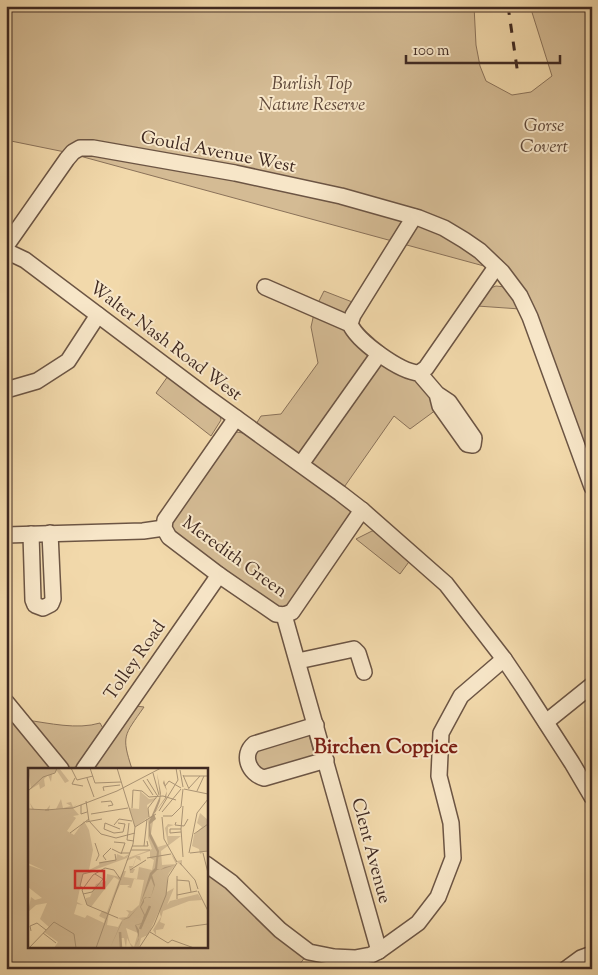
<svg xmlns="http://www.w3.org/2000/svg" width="598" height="975" viewBox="0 0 598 975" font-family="'Sorts Mill Goudy',serif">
<rect width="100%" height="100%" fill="#f2d9ab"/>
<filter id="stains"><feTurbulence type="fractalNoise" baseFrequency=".004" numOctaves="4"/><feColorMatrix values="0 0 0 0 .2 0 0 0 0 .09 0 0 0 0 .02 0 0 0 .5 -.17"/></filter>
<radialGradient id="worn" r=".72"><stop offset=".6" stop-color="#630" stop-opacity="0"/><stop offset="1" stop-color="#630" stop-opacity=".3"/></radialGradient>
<g fill="#d4bb94" stroke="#8a725a">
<polygon points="6,6 474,6 476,45 480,66 486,81 512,95 531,92 552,76 530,6 592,6 592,475 506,272 65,152 6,140"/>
<polygon points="496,286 505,287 520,309 477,306 488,289"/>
<polygon points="324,291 360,305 350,324 411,373 440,407 410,429 394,416 340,493 253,429 261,416 281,414 318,363 311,327 315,309"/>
<polygon points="168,376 219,412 221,420 211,436 156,393"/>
<polygon points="236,432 243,433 350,507 352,512 293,604 281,608 273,604 174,532 171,522"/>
<polygon points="372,531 380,531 411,559 400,574 356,539"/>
<polygon points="6,702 61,769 29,769 29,946 206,946 206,864 309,952 296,969 6,969"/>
<path d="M136 706 144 707C124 736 121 735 132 769H92Z"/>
<path d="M26 720C49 723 77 730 100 723L105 732 79 766 69 769 62 765Z"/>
<polygon points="308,732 315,757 263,774 256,770 253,750"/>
</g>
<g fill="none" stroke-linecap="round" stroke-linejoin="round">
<defs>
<g id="minor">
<polyline points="6,246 67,159 73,152 80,148 93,148 235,173 341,196 419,218 444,228 464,240 480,251 502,272 520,296 530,317 592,487"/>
<polyline points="6,251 25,260 207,397 340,493 362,510 446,584 504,659 523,687 572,763 592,797"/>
<path d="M265 287 350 324C357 341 400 372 419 373L437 394 449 402 474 438 473 445 467 444 440 406 437 394"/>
<polyline points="350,324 353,315 414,217"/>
<polyline points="419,373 426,368 496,267"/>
<polyline points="6,390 37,381 68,361 98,315"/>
<polyline points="236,418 165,520 164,528 169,537 219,575 276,614 284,615 292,612 362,510"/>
<polyline points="301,464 379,354"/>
<polyline points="31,534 33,600 35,605 43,608 51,604 53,599 50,533"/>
<polyline points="6,535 143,531 164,528"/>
<polyline points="284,615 379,951"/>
<polyline points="298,661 354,649 358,653 364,672"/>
<polyline points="6,702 61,769"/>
<polyline points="546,722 592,685"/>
<path d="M316 725 254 744C241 755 249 774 264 778L326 760"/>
<polyline points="84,769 219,575"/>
<polyline points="206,864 231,882 280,930 309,952 334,957 355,958 371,955 379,951 418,923 438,897 453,858 451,823 439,776 441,733 461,696 504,659"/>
<polyline points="566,969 581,958 592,954"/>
</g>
</defs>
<use href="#minor" stroke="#6c5544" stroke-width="18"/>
<use href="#minor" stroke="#f7e6c8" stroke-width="15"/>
<polyline stroke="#3f2921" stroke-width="3" stroke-dasharray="9 9" stroke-linecap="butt" points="508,6 518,75"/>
</g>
<g text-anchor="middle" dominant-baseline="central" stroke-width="4" stroke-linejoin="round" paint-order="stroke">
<g font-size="18" font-style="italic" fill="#5d4638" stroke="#f7e6c8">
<text x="312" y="85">Burlish Top<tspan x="312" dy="21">Nature Reserve</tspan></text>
<text x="544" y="127">Gorse<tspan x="544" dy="21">Covert</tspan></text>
</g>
<g font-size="18" fill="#3f2921" stroke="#f7e6c8">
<text transform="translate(218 153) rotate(11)">Gould Avenue West</text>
<text transform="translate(165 342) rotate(37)">Walter Nash Road West</text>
<text transform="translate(234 558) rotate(36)">Meredith Green</text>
<text transform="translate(136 661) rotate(-55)">Tolley Road</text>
<text transform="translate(370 851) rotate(75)">Clent Avenue</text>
</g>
<g font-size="20" font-weight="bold" fill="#7a1f14" stroke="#f7e6c8">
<text x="386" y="748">Birchen Coppice</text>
</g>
</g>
<g transform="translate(28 768)">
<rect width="180" height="180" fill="#f2d9ab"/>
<path d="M0 0H31L41 13 37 15 29 3 24 6 23 14 20 7 16 11 17 18 12 21 11 16 3 21ZM112 23 121 31 129 30 119 37 121 49 107 59 101 40 111 41ZM33 31 35 40 43 38 38 35 43 34 45 39 49 36 45 40 51 47 45 48 48 50 39 63 46 67 56 53 61 62 65 82 61 102 71 97 72 94 88 92 89 86 96 89 101 86 99 90 55 106 49 134 55 137 49 136 46 146 57 150 59 147 76 155 77 151 71 148 74 143 79 144 91 112 86 109 63 139 58 136V130L62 129 68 116 78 113 79 106 92 109 95 103H98L96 109 109 111 111 99 124 102 126 92 122 90V83L108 88H112L113 93 108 90 105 99 102 101H107L105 105H102L101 98H105L108 89 98 93 100 90 124 81 120 70V49L124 48 122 53 126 48 123 66 130 79 140 76 137 60 140 56 146 57 140 59V68H153L133 83 134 97 148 96 143 86 149 93 154 92V98L149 94 148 96 141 105 139 110V124L146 120 139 137 142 133 170 126 174 132 161 133 135 143 132 154 137 156 135 161 128 162V167L125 162 133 149 131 143 120 167 113 170 111 180H104L99 170 98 180 96 170H92L93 180H26L30 174 16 164 21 159 12 151 19 135 8 137 0 144 3 129 7 132 14 130 0 119V97L17 103 0 95V42L4 41 2 35 6 41 18 42 22 37 21 42 38 41H28ZM106 111 116 112 111 137 104 143 98 142 101 145 99 149 89 150 94 152 90 159 79 157 82 138 92 117H102L99 119 103 120ZM98 160 110 165 106 179 102 175ZM172 45 180 52V82L172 86 171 81 164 78 166 67 174 59 169 55Z" fill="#d4bb94" fill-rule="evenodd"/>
<path d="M129 5 133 25 132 33 128 43 137 30V28L139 23 135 15 136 12 139 23 138 30 126 46 128 51 122 56 123 66 131 83 129 101 132 102 137 99 147 97 132 102H129L124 107 127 117 123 129 122 130 119 129 116 131V134L113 139 117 147 114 156 108 157 111 162V171L106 180 111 170 107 157 114 155 116 147 112 139 116 130 118 129H123L126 118 123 110 112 137 101 150 95 152 82 180 93 155 96 151 101 149 112 137 122 105 127 100 129 84 121 68V54L132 28Z" fill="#b59d7c"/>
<path fill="none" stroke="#b59d7c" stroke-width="2.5" d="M112 161 122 138M92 164 93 180"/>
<path fill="none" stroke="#aa9374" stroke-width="1" d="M43 0 49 12 65 8M62 0 67 15 93 14M89 0 107 59M152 2 155 19M125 5 131 27M155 7 161 21M155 8H180M47 10 44 16 55 18M59 10 66 29M119 11 129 27M115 12 125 27M137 18 141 13 153 20M161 20 172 8M156 21 180 26M0 23 15 9 27 5 29 0M76 23 75 19 92 17M169 23 176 8M58 33 61 53 73 66 88 70 107 65M73 34 83 33 85 37 80 38M53 37V46L59 44M104 40 105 22 114 23 121 29 135 28 148 32M0 41 21 42M17 42 45 40 89 23 133 0M131 43 150 12 148 0M134 44 153 21M63 46 100 40M135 48H144L153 39 155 21M121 49 120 40 130 27M134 49 136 71 149 94M58 54 74 51M148 54 147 57 156 58 160 51M90 55 97 56 95 64 86 65 76 61 77 55 92 61M101 55 99 72 106 73M86 57 91 51 104 53M107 59 128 46M153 61H142V65L153 64M42 65 61 51M166 66 180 56M86 74 97 75 93 86M67 75 71 87 68 93M104 78H120L119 73M116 78 119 51M84 81 92 85H102M103 82H122M161 85 169 45 180 31M162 85 180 83M175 85 180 105M155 89 153 61 155 38M119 90 143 86M78 92 75 88 83 80M71 95 88 92 87 86M152 95 167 112 170 121M102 102 118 92M149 108V131M149 112 161 113 163 124M55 120 52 118 55 106 67 103M170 123 180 143M55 126 64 124 75 111 67 106M149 127 169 123M90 150 59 137 54 122 65 107 77 100 86 102 93 112M158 159 180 156M3 163 2 158 9 155 18 162M122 164 140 175M15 165 28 175M140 175 144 172 166 180M1 180 26 154 46 166 48 180M68 180 105 76 107 59M111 180 126 157 138 127 140 109 149 95"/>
<path fill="#d62828" fill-opacity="0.15" stroke="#d62828" stroke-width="2.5" d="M47 103H76V120H47Z"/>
<rect width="180" height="180" fill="none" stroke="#3f2921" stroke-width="2.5"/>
</g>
<rect width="598" height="975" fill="none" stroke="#f2d9ab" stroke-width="25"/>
<rect x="8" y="8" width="583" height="960" fill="none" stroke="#3f2921" stroke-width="2.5"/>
<rect x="12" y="12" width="573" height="950" fill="none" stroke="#3f2921"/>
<path d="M406 55v8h154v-8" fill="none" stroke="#3f2921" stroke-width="2.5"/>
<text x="413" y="55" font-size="15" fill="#3f2921" stroke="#f7e6c8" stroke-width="4" paint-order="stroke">100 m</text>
<rect width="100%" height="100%" filter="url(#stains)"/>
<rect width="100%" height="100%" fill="url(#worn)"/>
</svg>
